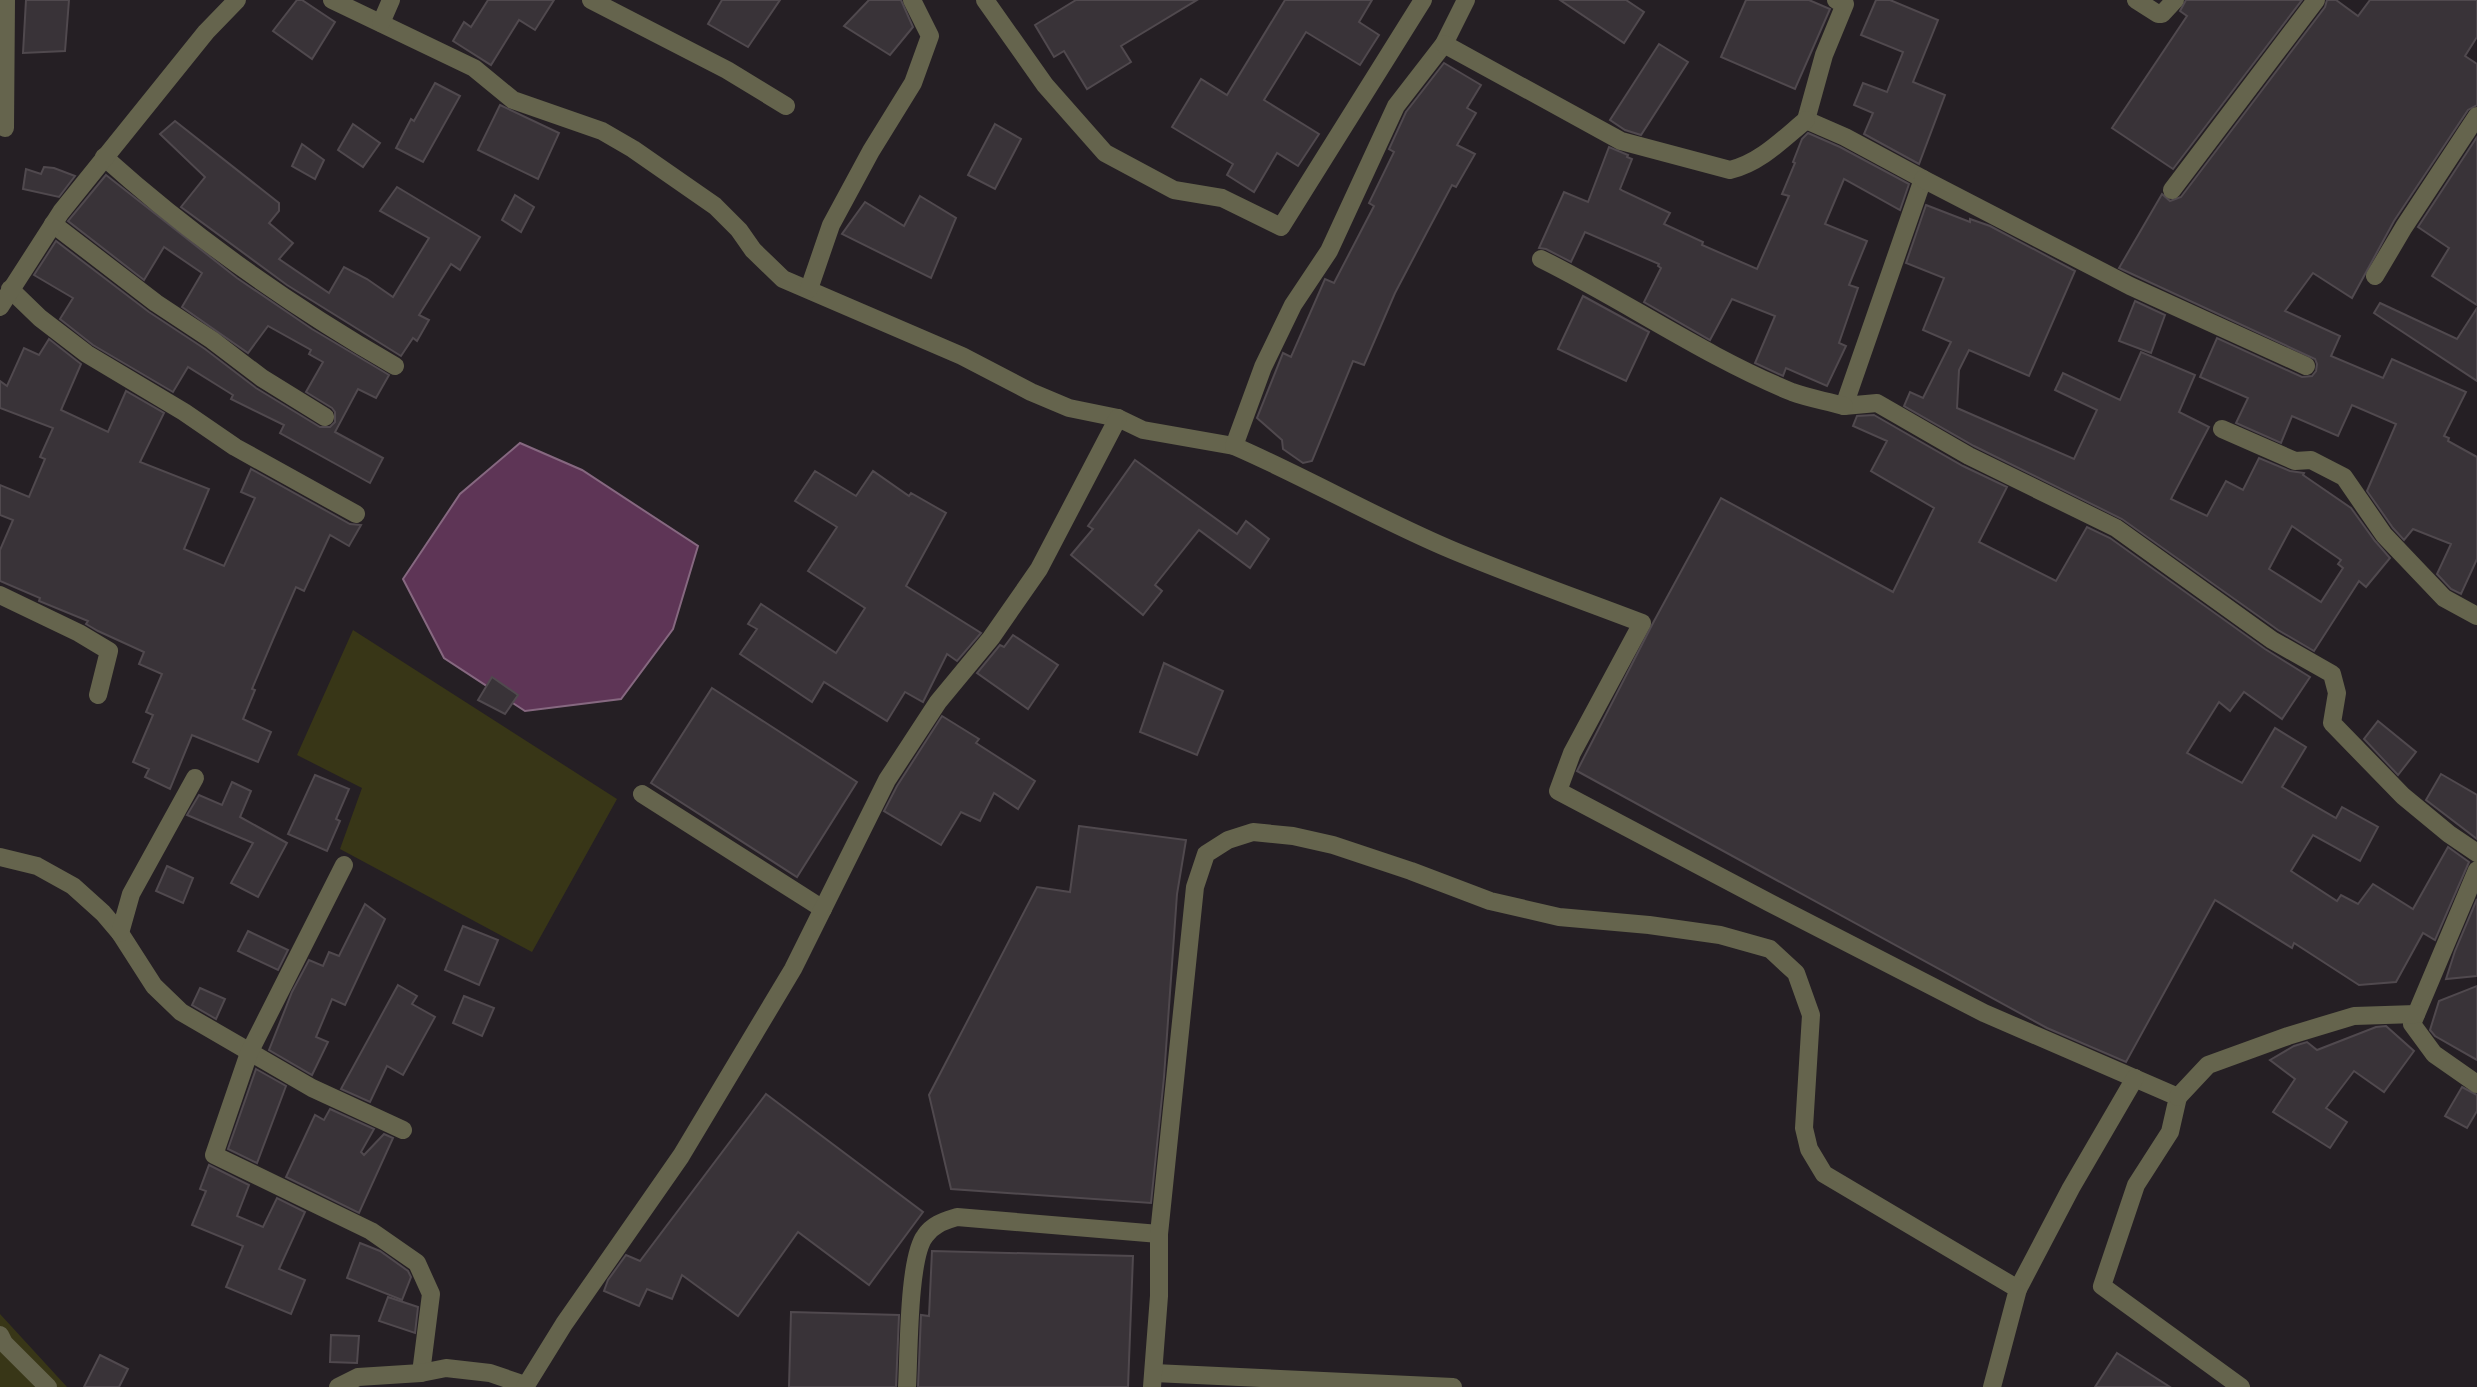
<svg xmlns="http://www.w3.org/2000/svg" width="2477" height="1387" viewBox="0 0 2477 1387" font-family="Overpass,sans-serif">
<rect width="100%" height="100%" fill="#251f24"/>
<g fill="#383617">
<polygon points="353,630 617,799 532,952 340,849 362,788 297,755"/>
<polygon points="0,1314 67,1387 0,1387"/>
</g>
<polygon fill="#5e3556" stroke="#866880" stroke-width="2" points="520,443 582,470 698,546 673,629 621,699 525,711 444,658 403,579 460,494"/>
<g fill="#393338" stroke="#50494e" stroke-width="2" fill-rule="evenodd">
<polygon points="26,0 69,0 65,51 23,53"/>
<polygon points="297,0 302,0 335,22 312,59 273,31"/>
<polygon points="488,0 554,0 535,30 519,20 491,65 453,41 464,22 471,27"/>
<polygon points="722,0 780,0 748,47 708,24"/>
<polygon points="869,0 901,0 913,27 890,55 844,26"/>
<polygon points="1076,0 1197,0 1121,46 1131,62 1087,89 1064,51 1054,57 1035,25"/>
<polygon points="1285,0 1372,0 1359,22 1379,35 1360,65 1306,32 1264,100 1319,134 1298,166 1277,153 1254,192 1227,175 1233,164 1172,127 1201,79 1227,95"/>
<polygon points="1560,0 1626,0 1644,12 1624,43"/>
<polygon points="1746,0 1809,0 1830,9 1795,89 1721,57"/>
<polygon points="1876,0 1890,0 1938,20 1913,82 1945,95 1919,164 1864,134 1873,113 1854,105 1863,83 1887,92 1903,52 1861,35"/>
<polygon points="2186,0 2302,0 2173,169 2112,128 2187,16 2180,11"/>
<polygon points="2327,0 2336,0 2358,16 2370,0 2477,0 2477,37 2465,56 2477,64 2477,105 2468,110 2394,221 2352,298 2313,273 2285,311 2340,336 2331,356 2383,378 2392,359 2466,392 2444,436 2449,438 2448,441 2477,457 2477,559 2461,594 2451,589 2437,574 2451,544 2413,529 2404,540 2393,528 2367,491 2396,424 2352,405 2338,436 2292,416 2281,443 2236,423 2248,398 2200,377 2217,338 2302,377 2312,376 2316,371 2317,364 2315,359 2119,268 2162,194 2170,201 2181,197 2325,7"/>
<polygon points="1659,44 1688,62 1641,135 1625,130 1610,120"/>
<polygon points="1444,63 1481,85 1467,108 1476,113 1457,145 1475,154 1456,187 1452,185 1427,232 1395,293 1364,365 1353,361 1312,461 1303,463 1283,449 1282,440 1257,418 1283,353 1291,357 1325,279 1334,283 1374,206 1369,203 1394,152 1389,149 1406,112"/>
<polygon points="435,83 460,96 423,162 396,148 411,119 414,121"/>
<polygon points="500,105 559,133 538,179 478,150"/>
<polygon points="175,121 279,203 279,211 269,223 293,243 279,259 329,293 344,267 367,279 393,297 429,238 380,211 397,187 480,237 460,270 451,264 419,315 429,320 417,341 413,338 401,356 287,285 181,207 205,177 160,134"/>
<polygon points="353,124 380,143 363,167 338,150"/>
<polygon points="995,124 1021,139 995,189 968,175"/>
<polygon points="1808,133 1840,147 1909,184 1900,210 1844,179 1825,224 1867,241 1849,285 1858,288 1839,343 1846,346 1827,386 1786,368 1783,376 1755,363 1775,316 1732,299 1710,340 1644,302 1661,268 1658,266 1659,264 1585,232 1571,262 1546,249 1539,248 1564,192 1588,202 1609,147 1628,155 1627,157 1632,159 1620,189 1623,191 1670,213 1664,224 1703,242 1702,245 1757,269 1789,196 1782,194 1795,163 1793,162 1802,139"/>
<polygon points="2477,137 2477,305 2432,276 2449,248 2418,227"/>
<polygon points="302,144 324,160 315,179 292,166"/>
<polygon points="44,167 54,168 75,176 59,197 23,189 26,169 41,174"/>
<polygon points="106,175 237,278 312,329 389,375 376,398 358,389 335,432 383,458 370,483 280,433 284,425 231,399 233,395 188,367 173,392 93,345 60,319 73,298 34,275 56,241 149,312 205,349 256,388 320,427 330,427 335,422 335,412 332,408 306,392 323,362 309,354 311,350 268,326 248,353 182,307 202,273 164,247 144,280 68,221"/>
<polygon points="515,195 534,207 521,232 502,220"/>
<polygon points="920,196 956,218 931,278 842,234 865,202 904,226"/>
<path d="M1926 205 1970 222V219L1990 226 2075 271 2029 376 1969 350 1959 370 1957 408 2074 459 2097 410 2055 390 2063 373 2120 400 2141 352 2195 375 2179 412 2209 427 2171 499 2207 516 2226 481 2243 490 2259 458 2290 471 2304 473 2303 475 2351 508 2375 541 2390 558 2366 587 2359 581 2314 651 2278 630 2122 519 1974 446 1904 406 1910 392 1923 398 1951 342 1923 330 1944 278 1906 263ZM2292 526 2341 560 2338 564 2343 568 2321 602 2269 569Z"/>
<polygon points="1583,296 1649,332 1626,381 1558,349"/>
<polygon points="2135,301 2165,315 2151,353 2119,341"/>
<polygon points="2380,303 2457,339 2477,308 2477,381 2374,313"/>
<polygon points="49,339 81,364 61,410 108,432 126,391 164,413 140,462 209,489 184,549 224,566 255,498 241,492 251,469 350,524 361,525 349,546 330,535 304,591 296,587 274,637 252,689 255,690 243,719 271,732 258,762 192,735 170,789 145,777 149,769 133,762 153,715 146,712 162,674 139,664 144,652 98,631 86,624 88,621 39,601 40,598 0,581 0,550 13,520 0,515 0,485 29,497 45,459 40,457 53,428 0,408 0,381 7,386 24,348 39,355"/>
<polygon points="1874,415 1963,466 2007,487 1979,542 2056,581 2087,527 2110,538 2265,649 2310,677 2282,719 2244,692 2230,711 2219,702 2187,753 2242,783 2275,728 2306,747 2282,787 2336,818 2342,807 2378,827 2360,861 2313,835 2291,871 2337,901 2341,895 2358,904 2373,884 2413,909 2448,847 2469,862 2435,940 2423,933 2396,982 2359,985 2294,943 2292,948 2215,900 2126,1062 2047,1028 1577,771 1653,623 1721,498 1893,592 1934,508 1871,471 1887,441 1853,426 1857,416"/>
<polygon points="1135,460 1237,534 1246,521 1269,539 1250,568 1199,530 1155,585 1162,591 1143,615 1071,555 1093,529 1088,526"/>
<polygon points="815,471 856,496 873,471 909,496 911,493 946,513 906,586 981,633 957,661 947,654 923,702 905,692 887,721 824,682 812,702 740,654 757,629 748,624 761,604 836,653 865,608 808,571 837,527 795,501"/>
<polygon points="1013,635 1058,665 1028,709 977,673 1000,645 1004,647"/>
<polygon points="1164,663 1223,691 1197,755 1140,732"/>
<polygon points="492,677 518,695 505,714 478,700"/>
<polygon points="712,688 857,782 797,877 651,783"/>
<polygon points="942,716 979,739 976,743 1035,781 1018,809 994,793 980,821 961,812 941,845 884,811 897,786"/>
<polygon points="2378,721 2416,752 2398,775 2364,739"/>
<polygon points="2441,774 2477,795 2477,839 2426,800"/>
<polygon points="315,775 349,789 336,819 340,821 327,851 288,834"/>
<polygon points="232,782 251,791 240,817 287,843 258,897 231,883 253,843 187,815 199,795 222,805"/>
<polygon points="1079,826 1186,840 1177,894 1164,1077 1151,1203 951,1189 929,1095 1037,887 1070,892"/>
<polygon points="167,866 193,878 183,903 156,891"/>
<polygon points="2477,899 2477,976 2446,979 2455,951"/>
<polygon points="365,904 385,919 345,1005 332,999 316,1037 328,1042 312,1075 269,1050 292,992 309,960 323,966 329,952 339,956"/>
<polygon points="463,926 498,940 479,985 445,970"/>
<polygon points="248,931 288,950 278,970 238,951"/>
<polygon points="398,985 417,996 412,1004 435,1017 403,1075 387,1066 370,1102 341,1089"/>
<polygon points="2477,986 2477,1060 2435,1036 2430,1030 2439,1001"/>
<polygon points="200,988 225,999 216,1019 192,1005"/>
<polygon points="464,996 494,1008 482,1036 453,1023"/>
<polygon points="2386,1026 2414,1051 2384,1092 2354,1071 2326,1108 2347,1122 2330,1148 2273,1112 2295,1079 2270,1060 2294,1046 2307,1042 2317,1050 2376,1027"/>
<polygon points="256,1069 286,1086 257,1163 228,1149"/>
<polygon points="2462,1087 2477,1095 2477,1111 2467,1128 2445,1116"/>
<polygon points="766,1094 923,1212 869,1285 798,1232 738,1316 682,1275 672,1299 647,1289 639,1306 604,1291 608,1280 626,1255 640,1261"/>
<polygon points="330,1109 374,1129 361,1152 364,1155 384,1134 393,1138 359,1213 286,1177 315,1115 324,1120"/>
<polygon points="209,1165 249,1185 237,1216 263,1227 277,1198 305,1212 279,1269 305,1280 291,1314 226,1287 243,1246 192,1225 206,1191 200,1189"/>
<polygon points="360,1243 380,1251 408,1271 411,1277 402,1300 347,1278"/>
<polygon points="932,1251 1133,1256 1128,1387 918,1387 921,1315 929,1316"/>
<polygon points="388,1297 418,1307 415,1333 379,1321"/>
<polygon points="791,1312 899,1315 896,1387 789,1387"/>
<polygon points="331,1335 359,1336 357,1363 330,1362"/>
<polygon points="2117,1353 2170,1387 2095,1387"/>
<polygon points="100,1355 128,1369 119,1387 84,1387"/>
</g>
<g fill="none" stroke-linecap="round" stroke-linejoin="round">
<g stroke="#65644d" stroke-width="18">
<polyline points="332,0 474,68 513,100 602,131 633,149 715,206 739,230 753,250 783,279 962,356 1031,392 1069,408 1118,418 1143,430 1234,446"/>
<polyline points="591,0 727,70 786,106"/>
<polyline points="985,0 1045,85 1105,153 1174,190 1222,198 1281,227 1423,0"/>
<path d="M1466 0 1444 44 1396 106 1329 251 1293 305 1263 367 1234 446C1308 478 1378 519 1452 550 1514 576 1579 599 1642 623L1572 753 1558 791 1770 903 1984 1013 2178 1097 2170 1132 2136 1185 2102 1286 2241 1387"/>
<polyline points="1836,0 1845,4 1824,55 1806,120 1845,137 1923,179 1844,406 1877,403 1969,456 2116,528 2272,640 2332,674 2337,693 2332,723 2403,796 2449,834 2477,853"/>
<polyline points="2136,0 2158,14 2162,14 2175,0"/>
<polyline points="381,23 391,0"/>
<path d="M1444 44 1621 141 1730 170C1760 163 1783 139 1806 120"/>
<polyline points="5,128 6,0"/>
<path d="M104 157C193 237 291 306 395 366"/>
<polyline points="1923,179 2130,286 2306,366"/>
<polyline points="2172,190 2316,0"/>
<polyline points="53,224 156,303 212,340 262,378 325,417"/>
<path d="M1541 259C1626 301 1704 356 1792 392 1808 398 1827 401 1844 406"/>
<polyline points="2375,276 2404,227 2477,116"/>
<polyline points="10,289 40,318 87,354 184,412 235,447 356,514"/>
<polyline points="809,289 831,225 871,151 913,83 930,36 912,0"/>
<polyline points="0,307 61,212 206,32 237,0"/>
<polyline points="2222,429 2295,461 2311,460 2344,477 2384,535 2444,598 2477,616"/>
<polyline points="0,595 79,633 109,651 98,695"/>
<polyline points="642,794 823,909"/>
<polyline points="0,857 37,866 73,886 103,913 120,933 154,986 181,1012 312,1088 403,1130"/>
<polyline points="344,865 249,1053 214,1155 371,1231 417,1263 431,1294 421,1373"/>
<polyline points="2477,870 2412,1024 2434,1054 2477,1084"/>
<polyline points="120,933 131,894 195,778"/>
<polyline points="2178,1097 2208,1065 2288,1036 2354,1016 2416,1014"/>
<polyline points="2018,1289 2071,1188 2135,1078"/>
<polyline points="0,1335 4,1343 48,1387"/>
<polyline points="1154,1373 1453,1387"/>
<polyline points="338,1387 358,1377 421,1373 446,1368 490,1373 525,1385"/>
<polyline points="525,1387 564,1324 681,1156 793,969 887,780 938,702 991,638 1039,569 1118,418"/>
<path d="M907 1387C909 1355 908 1258 925 1236 933 1224 945 1221 957 1217L1159 1234"/>
<polyline points="1152,1387 1159,1296 1159,1234 1195,887 1206,854 1228,840 1253,832 1293,836 1333,845 1411,871 1490,901 1559,917 1649,925 1720,935 1770,949 1796,973 1811,1015 1804,1128 1809,1149 1824,1174 2018,1289 1992,1387"/>
</g>
</g>
</svg>
